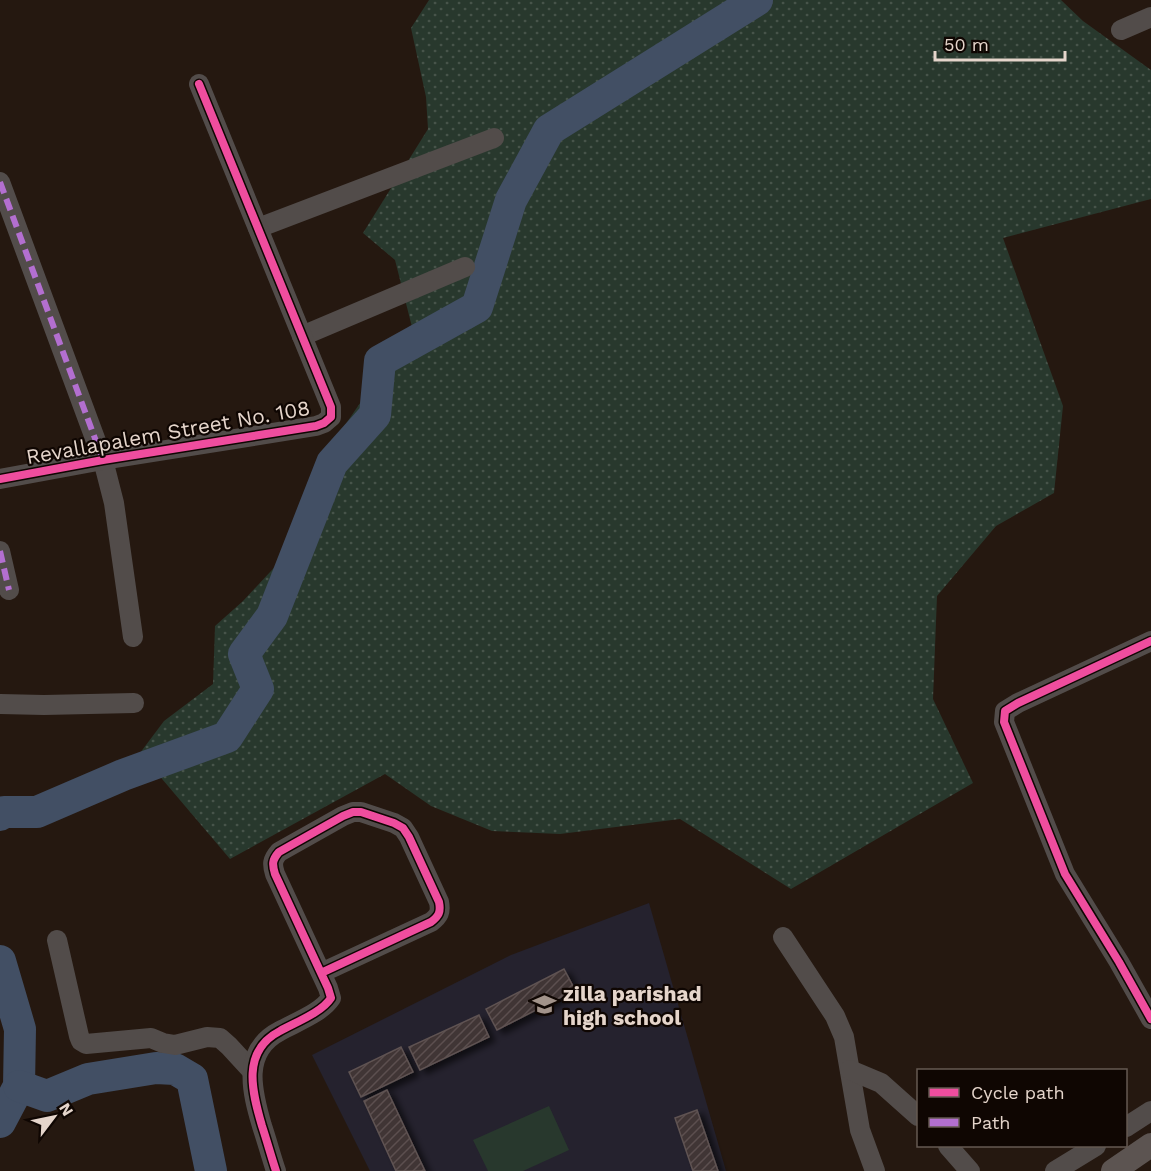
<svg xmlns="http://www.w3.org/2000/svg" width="1151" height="1171" viewBox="0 0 1151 1171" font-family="'Work Sans',sans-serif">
<defs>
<pattern id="grass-dots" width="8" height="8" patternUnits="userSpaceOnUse" patternTransform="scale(1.5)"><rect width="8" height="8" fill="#28382d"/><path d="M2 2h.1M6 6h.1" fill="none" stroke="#47544a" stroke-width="1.8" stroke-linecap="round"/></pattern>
<pattern id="building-hatch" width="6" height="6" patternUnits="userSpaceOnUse" patternTransform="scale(1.5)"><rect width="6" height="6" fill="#413434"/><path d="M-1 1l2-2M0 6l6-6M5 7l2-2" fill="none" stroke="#5c5050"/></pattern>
<filter id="shadow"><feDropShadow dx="6" dy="4" stdDeviation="3" flood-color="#0009"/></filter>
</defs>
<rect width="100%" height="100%" fill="#251810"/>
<polygon fill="#25222e" points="649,903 726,1171 370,1171 312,1055 511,955"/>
<polygon fill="url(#grass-dots)" points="429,0 1061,0 1083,21 1151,70 1151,199 1003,238 1063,406 1054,493 996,526 937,596 933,699 973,783 791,889 680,819 560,834 492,831 431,806 385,774 230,859 140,753 164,721 213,684 215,626 243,601 284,557 299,511 343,428 412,327 395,260 363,233 428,129 426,97 411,28"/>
<polygon fill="#28382d" points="549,1106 569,1150 523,1171 488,1171 473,1140"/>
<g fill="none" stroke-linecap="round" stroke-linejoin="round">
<g stroke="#424f64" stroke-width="32">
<polyline points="0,815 4,812 37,812 123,775 227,737 258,689 244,654 272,616 332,463 375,415 380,361 477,307 511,200 549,130 757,0"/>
<polyline points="0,961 20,1029 19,1086 0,1122"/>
<polyline points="19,1086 47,1096 88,1079 156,1068 175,1069 192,1079 211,1171"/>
</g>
</g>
<g fill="url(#building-hatch)" stroke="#5f5352" stroke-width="1.5" filter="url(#shadow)">
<polygon points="564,969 575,990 497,1030 486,1009"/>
<polygon points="479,1015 489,1037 420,1070 409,1047"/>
<polygon points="401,1047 413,1072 361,1097 349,1072"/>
<polygon points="387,1090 425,1171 396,1171 364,1101"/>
<polygon points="697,1110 718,1171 693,1171 675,1118"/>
</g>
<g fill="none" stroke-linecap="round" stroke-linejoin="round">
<g stroke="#524c4a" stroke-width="20">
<polyline points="1121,30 1151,17"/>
<polyline points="0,182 103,460 114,503 133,637"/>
<polyline points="258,228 494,138"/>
<polyline points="302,336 465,267"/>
<polyline points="0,479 103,460 316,426 324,423 331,417 331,407 199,84"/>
<polyline points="0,551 9,590"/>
<polyline points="1151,641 1018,703 1005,711 1004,722 1065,874 1119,962 1151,1019"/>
<polyline points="0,704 44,705 134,703"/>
<polyline points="783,937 835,1016 844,1037 860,1130 875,1171"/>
<polyline points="57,940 79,1036 81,1041 86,1044 151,1038 163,1043 175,1045 207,1037 220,1038 229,1046 252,1071"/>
<polyline points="850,1070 881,1083 918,1116"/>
<polyline points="1126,1127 1151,1111"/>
<polyline points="948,1146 970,1171"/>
<path d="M276 1171C271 1156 267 1141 262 1126 252 1092 241 1051 280 1031 296 1022 321 1013 331 998L328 988 321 973 275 874C272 864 272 860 279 852L343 816 353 812H361L394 823 403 828 409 837 439 902C441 912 439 916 431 922L321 973"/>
<polyline points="1055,1171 1096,1146"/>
</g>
<polyline stroke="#5c5451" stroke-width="24" points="1113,1171 1151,1145"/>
<g stroke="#b36fd0" stroke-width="6" stroke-dasharray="12 6" stroke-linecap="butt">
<polyline points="0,182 103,460"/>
<polyline points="0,551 9,590"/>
</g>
<defs>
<g id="cycleway">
<polyline points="0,479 103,460 316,426 324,423 331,417 331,407 199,84"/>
<polyline points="1151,641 1018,703 1005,711 1004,722 1065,874 1119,962 1151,1019"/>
<path d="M276 1171C271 1156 267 1141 262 1126 252 1092 241 1051 280 1031 296 1022 321 1013 331 998L328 988 321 973 275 874C272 864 272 860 279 852L343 816 353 812H361L394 823 403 828 409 837 439 902C441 912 439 916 431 922L321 973"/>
</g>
</defs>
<use href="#cycleway" stroke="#0f0602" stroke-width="11"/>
<use href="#cycleway" stroke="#ef4d9e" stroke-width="8"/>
</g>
<defs>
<symbol id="school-bare" viewBox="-9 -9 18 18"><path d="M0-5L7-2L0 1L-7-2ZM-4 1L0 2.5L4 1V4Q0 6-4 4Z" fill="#a2938a" stroke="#0f0602" stroke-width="2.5" paint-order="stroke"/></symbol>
</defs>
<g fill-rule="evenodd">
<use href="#school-bare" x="528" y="988" width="33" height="33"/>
</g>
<g text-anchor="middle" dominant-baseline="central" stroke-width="4.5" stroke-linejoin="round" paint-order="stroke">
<g font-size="21" fill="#e5d5cb" stroke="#0f0602">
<text transform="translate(168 432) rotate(-10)">Revallapalem Street No. 108</text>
</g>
<g font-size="21" font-weight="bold" fill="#e5d5cb" stroke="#0f0602" text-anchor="start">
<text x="563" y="993">zilla parishad<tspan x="563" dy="24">high school</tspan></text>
</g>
</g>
<rect x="917" y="1069" width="210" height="78" fill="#0f0602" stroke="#655952" stroke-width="1.5"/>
<rect x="929" y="1088" width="30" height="9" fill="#ef4d9e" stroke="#655952" stroke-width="1.5"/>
<text x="971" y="1099" font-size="18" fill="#e5d5cb">Cycle path</text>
<rect x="929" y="1118" width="30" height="9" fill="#b36fd0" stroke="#655952" stroke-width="1.5"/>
<text x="971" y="1129" font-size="18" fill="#e5d5cb">Path</text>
<g transform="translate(54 1117) rotate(58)" stroke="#0f0602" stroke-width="4.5" paint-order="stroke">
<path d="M0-4.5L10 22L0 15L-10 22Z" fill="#e5d5cb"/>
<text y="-9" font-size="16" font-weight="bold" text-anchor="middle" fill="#e5d5cb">N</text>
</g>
<path d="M935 51v9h130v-9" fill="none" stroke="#e5d5cb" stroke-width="3"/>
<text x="944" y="51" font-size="18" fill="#e5d5cb" stroke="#0f0602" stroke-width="4.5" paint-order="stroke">50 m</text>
</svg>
